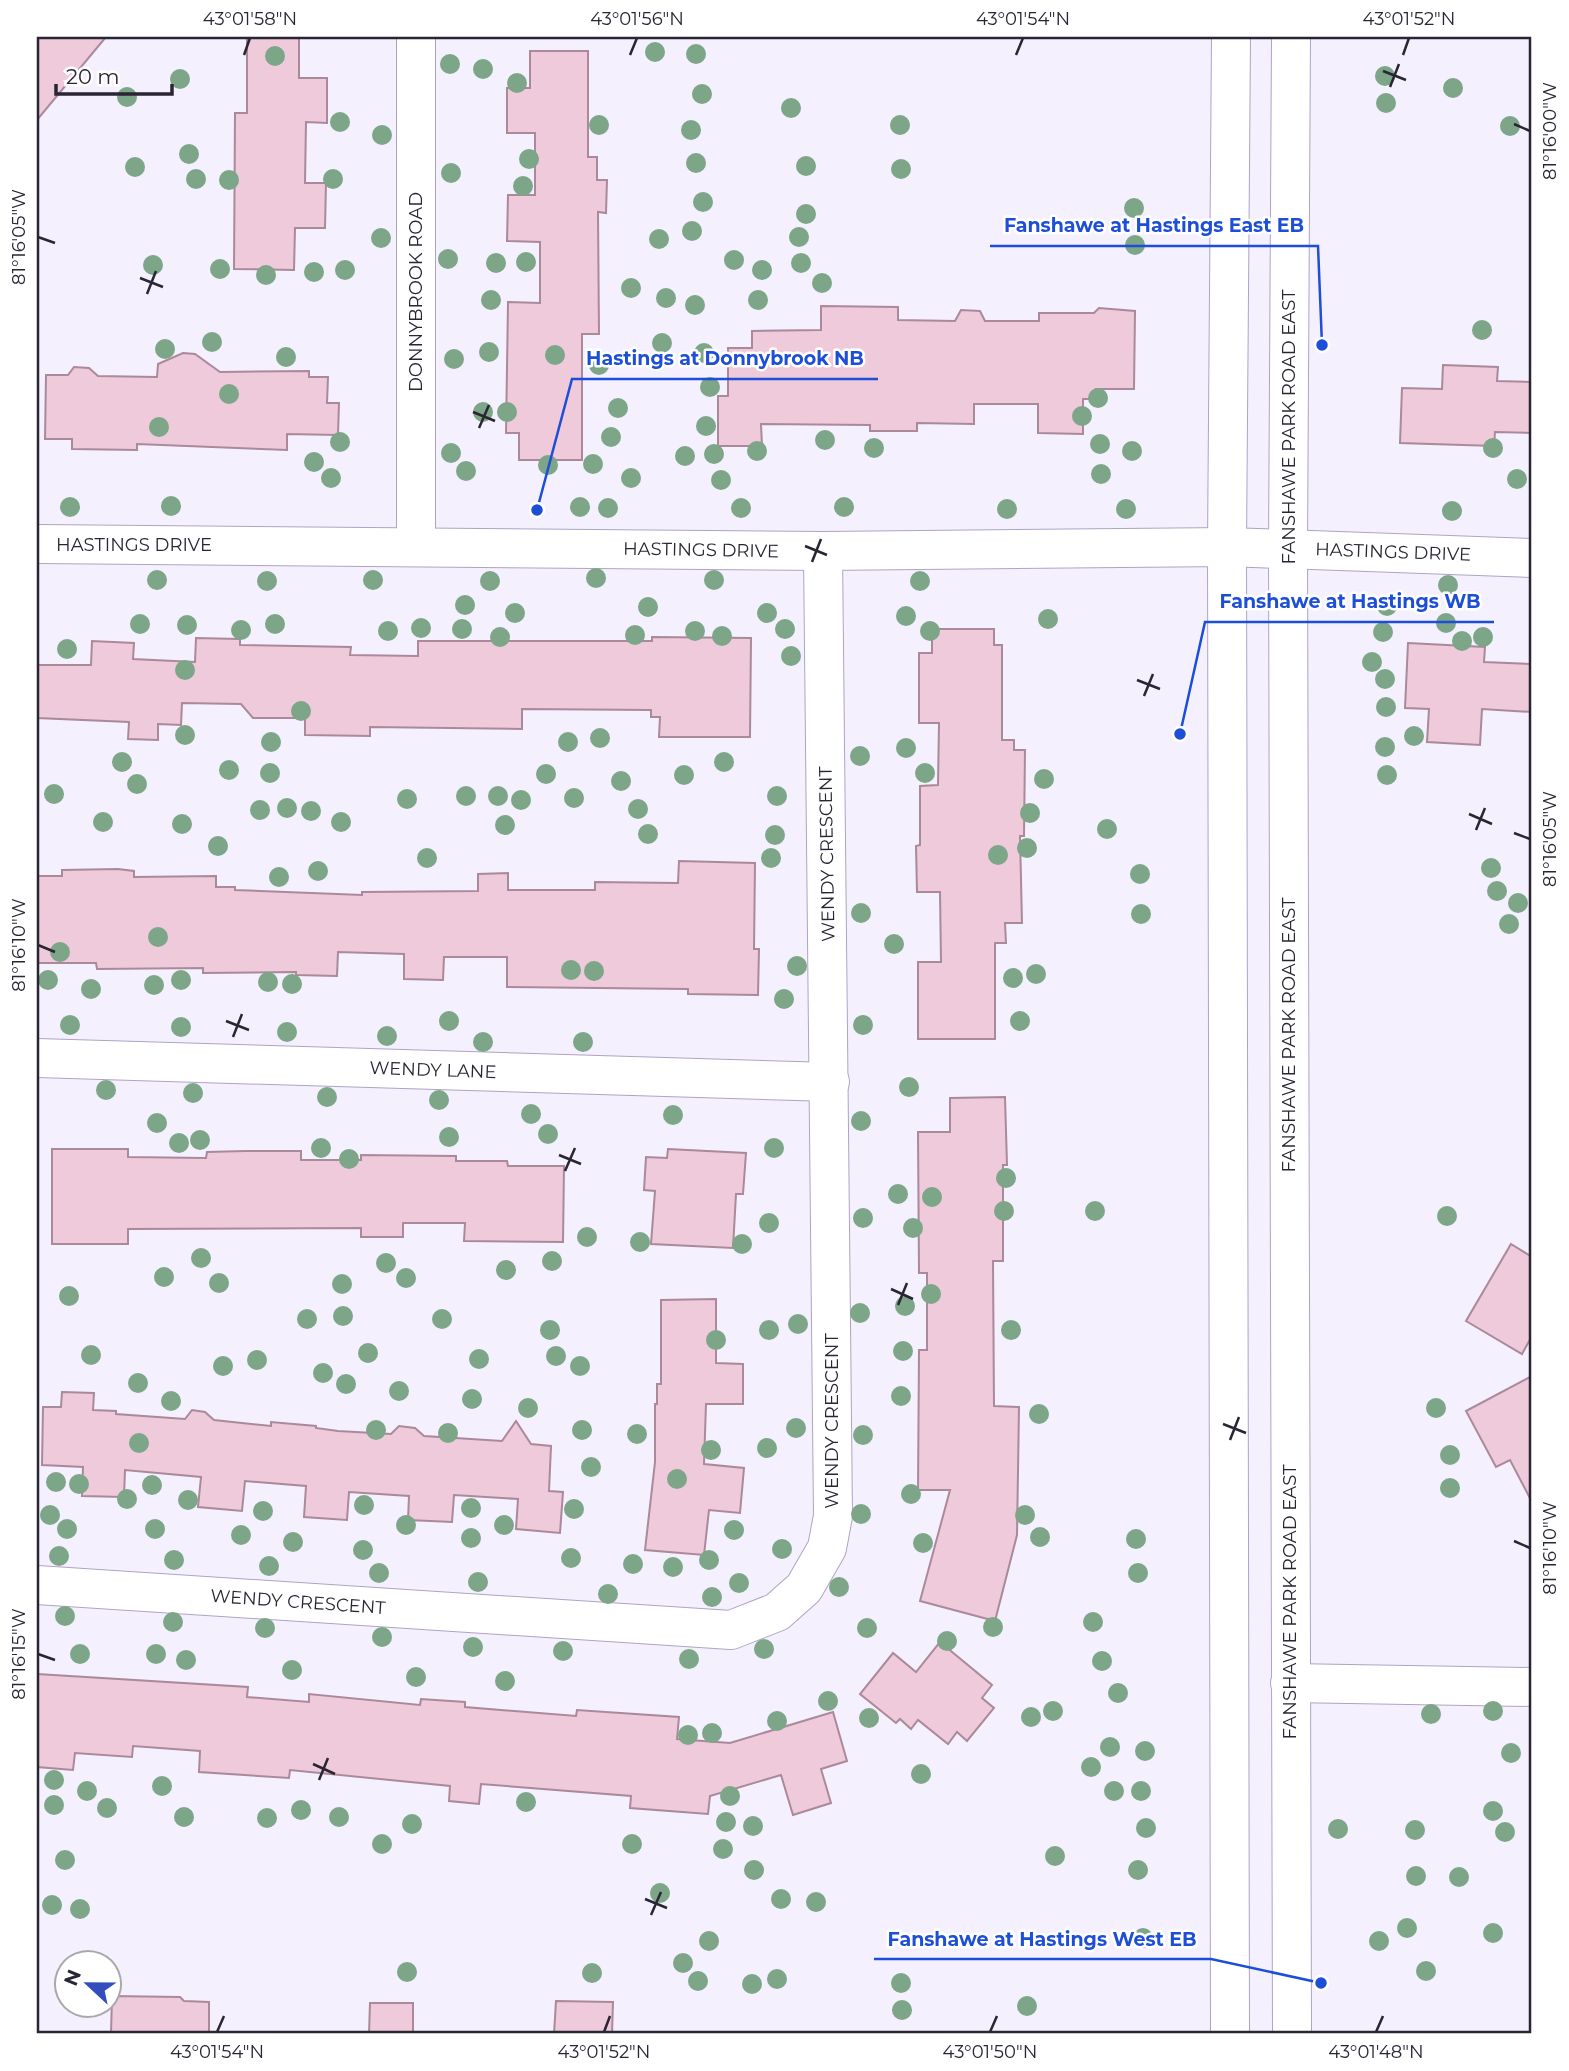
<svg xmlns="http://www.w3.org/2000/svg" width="1569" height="2071" viewBox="0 0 1569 2071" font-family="Montserrat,sans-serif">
<rect width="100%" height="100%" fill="#f5f0fe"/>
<g fill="#eecadb" stroke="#aa899a" stroke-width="2">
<polygon points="37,37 106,37 37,120"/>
<polygon points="247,37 299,37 299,78 327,78 327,123 306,122 305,183 326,183 325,228 295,228 294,270 234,269 235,113 247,113"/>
<polygon points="530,51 588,51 588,157 597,157 597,180 607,180 606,213 598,212 599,334 582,334 582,460 519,460 519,433 506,433 508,302 540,303 540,242 507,241 508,195 535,195 535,133 507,133 507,88 530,88"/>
<polygon points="821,306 898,307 898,320 955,321 961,310 980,311 985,321 1039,321 1039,313 1094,313 1099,308 1135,311 1134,389 1096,389 1096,399 1083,399 1083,434 1038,433 1038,404 974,404 974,424 917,423 917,431 870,431 870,425 761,424 762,446 718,446 718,396 728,396 728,348 752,348 752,331 821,330"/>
<polygon points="183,353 195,354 220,372 309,371 309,377 328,377 327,403 339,403 338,435 287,434 287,450 137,444 137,450 72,449 72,439 45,439 46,375 68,375 74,367 89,368 98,376 157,377 158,364"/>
<polygon points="1443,365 1498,367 1497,381 1532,382 1532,433 1495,432 1494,446 1400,443 1402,388 1442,389"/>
<polygon points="932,629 994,629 994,645 1002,645 1002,740 1014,740 1014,750 1025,750 1024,836 1020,836 1022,923 1005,923 1006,943 995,943 995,1039 918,1039 918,962 941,962 940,892 917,892 916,846 920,845 920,786 938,785 939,723 919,723 919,653 932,653"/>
<polygon points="652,637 751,638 750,737 659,737 660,717 651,717 651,710 522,709 522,729 370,727 370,736 305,735 305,718 253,718 241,704 182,703 181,725 158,724 158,740 128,739 129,722 37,718 37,665 91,665 92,641 134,643 133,659 195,662 196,638 240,639 240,645 351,647 350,655 418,656 418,641 652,641"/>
<polygon points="1408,643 1485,647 1484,662 1532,664 1532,712 1482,709 1480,745 1427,742 1429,709 1405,708"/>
<polygon points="679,861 755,863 754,949 759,949 758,995 688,994 688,989 507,987 507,957 444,957 443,980 404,979 404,954 338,952 337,976 296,975 296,972 203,973 203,968 97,969 96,963 37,963 37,876 62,876 62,870 118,869 134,871 134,877 216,876 216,887 235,887 235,890 362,895 362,892 478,891 478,874 508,873 508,890 595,890 595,882 678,883"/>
<polygon points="1005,1097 1007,1165 1003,1165 1003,1261 993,1261 994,1406 1019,1407 1017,1535 995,1621 920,1601 950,1490 918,1490 919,1350 927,1350 927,1273 919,1273 918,1132 950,1132 950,1098"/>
<polygon points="52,1149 128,1149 128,1157 206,1158 207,1152 245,1151 301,1151 301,1160 361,1160 361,1155 456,1156 456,1161 507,1161 508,1166 564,1166 563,1242 464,1241 465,1223 403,1223 403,1237 361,1237 361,1228 128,1229 128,1244 52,1244"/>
<polygon points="668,1149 746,1153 743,1194 736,1194 733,1248 651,1244 655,1191 644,1190 646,1157 667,1158"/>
<polygon points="1511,1244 1532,1257 1532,1336 1522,1354 1466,1321"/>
<polygon points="716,1299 716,1363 743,1364 743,1404 706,1404 704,1464 744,1468 740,1513 709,1510 704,1555 645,1550 655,1462 655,1404 657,1404 657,1384 661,1384 661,1300"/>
<polygon points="1532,1376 1532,1502 1510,1460 1496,1467 1466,1411"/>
<polygon points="62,1392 94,1393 93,1410 116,1411 116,1414 185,1419 192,1410 205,1412 214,1420 271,1426 271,1422 316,1426 316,1428 338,1431 391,1434 399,1426 415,1428 424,1436 502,1441 516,1421 531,1444 551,1446 549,1491 563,1492 560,1533 516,1529 518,1499 454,1495 452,1522 408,1520 409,1496 349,1492 347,1520 304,1517 306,1486 245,1481 242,1511 198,1507 201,1477 125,1470 124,1497 82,1496 83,1467 42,1465 43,1407 61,1407"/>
<polygon points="940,1642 992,1685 982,1698 994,1708 967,1741 957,1732 948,1744 918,1720 911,1729 900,1719 896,1723 860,1694 893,1653 916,1672"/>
<polygon points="37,1674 248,1687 247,1697 309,1702 309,1694 420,1705 421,1699 465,1702 465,1707 576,1716 577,1710 679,1717 677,1739 730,1743 833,1712 847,1761 821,1769 831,1803 793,1815 781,1775 710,1796 708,1814 630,1808 631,1796 481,1784 479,1804 449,1801 450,1786 290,1770 289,1778 199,1772 200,1751 133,1746 132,1757 75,1753 73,1770 37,1767"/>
<polygon points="112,1996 180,1997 184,2001 209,2002 209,2034 111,2034"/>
<polygon points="556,2001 613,2002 612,2034 554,2034"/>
<polygon points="370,2003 413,2003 413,2034 369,2034"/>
</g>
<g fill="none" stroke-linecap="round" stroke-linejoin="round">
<defs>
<g id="minor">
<polyline points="416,37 416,547"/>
<polyline points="37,544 823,551 1227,547 1532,558"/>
<polyline points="37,1058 830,1082"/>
<polyline points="37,1585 731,1630 777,1612 804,1588 827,1548 833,1516 823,551"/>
<polyline points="1290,1683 1532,1687"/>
</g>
<g id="major">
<polyline points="1291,37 1288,548 1292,2034"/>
<polyline points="1230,2034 1227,547 1231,37"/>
</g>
</defs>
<use href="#minor" stroke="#afa3c3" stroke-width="40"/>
<use href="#major" stroke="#afa3c3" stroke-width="40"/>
<use href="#minor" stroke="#fff" stroke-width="38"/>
<use href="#major" stroke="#fff" stroke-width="38"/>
</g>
<g fill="#7da587">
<circle cx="655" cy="52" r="10"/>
<circle cx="696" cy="54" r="10"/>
<circle cx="275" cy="56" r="10"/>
<circle cx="450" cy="64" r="10"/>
<circle cx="483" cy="69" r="10"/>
<circle cx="1385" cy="76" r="10"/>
<circle cx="180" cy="79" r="10"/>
<circle cx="517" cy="83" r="10"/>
<circle cx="1453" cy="88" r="10"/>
<circle cx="702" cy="94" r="10"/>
<circle cx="127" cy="97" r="10"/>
<circle cx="1386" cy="103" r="10"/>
<circle cx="791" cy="108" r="10"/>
<circle cx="340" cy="122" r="10"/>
<circle cx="599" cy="125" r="10"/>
<circle cx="900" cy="125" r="10"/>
<circle cx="1510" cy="126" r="10"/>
<circle cx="691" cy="130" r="10"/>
<circle cx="382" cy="135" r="10"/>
<circle cx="189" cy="154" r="10"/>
<circle cx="529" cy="159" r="10"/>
<circle cx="696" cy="163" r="10"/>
<circle cx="806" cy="166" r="10"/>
<circle cx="135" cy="167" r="10"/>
<circle cx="901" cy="169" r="10"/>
<circle cx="451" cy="173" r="10"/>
<circle cx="196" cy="179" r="10"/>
<circle cx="333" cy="179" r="10"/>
<circle cx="229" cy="180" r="10"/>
<circle cx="523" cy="186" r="10"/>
<circle cx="703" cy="202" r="10"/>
<circle cx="1134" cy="208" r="10"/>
<circle cx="806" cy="214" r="10"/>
<circle cx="692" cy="231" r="10"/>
<circle cx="799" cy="237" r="10"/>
<circle cx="381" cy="238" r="10"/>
<circle cx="659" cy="239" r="10"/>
<circle cx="1135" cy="245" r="10"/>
<circle cx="448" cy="259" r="10"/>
<circle cx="734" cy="260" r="10"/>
<circle cx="526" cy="262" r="10"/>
<circle cx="496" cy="263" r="10"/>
<circle cx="801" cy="263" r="10"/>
<circle cx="153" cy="265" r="10"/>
<circle cx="220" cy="269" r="10"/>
<circle cx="345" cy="270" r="10"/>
<circle cx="762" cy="270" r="10"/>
<circle cx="314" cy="272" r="10"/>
<circle cx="266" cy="275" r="10"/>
<circle cx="822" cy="283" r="10"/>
<circle cx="631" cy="288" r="10"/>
<circle cx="666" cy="298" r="10"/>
<circle cx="491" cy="300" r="10"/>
<circle cx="758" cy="300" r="10"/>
<circle cx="695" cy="305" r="10"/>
<circle cx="1482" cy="330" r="10"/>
<circle cx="212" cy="342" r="10"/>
<circle cx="662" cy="343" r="10"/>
<circle cx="165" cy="349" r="10"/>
<circle cx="489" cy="352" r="10"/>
<circle cx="704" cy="353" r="10"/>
<circle cx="555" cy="355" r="10"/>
<circle cx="286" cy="357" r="10"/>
<circle cx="454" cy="359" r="10"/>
<circle cx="599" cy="365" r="10"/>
<circle cx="710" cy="387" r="10"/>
<circle cx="229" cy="394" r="10"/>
<circle cx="1098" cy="398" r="10"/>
<circle cx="618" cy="408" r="10"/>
<circle cx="483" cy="412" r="10"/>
<circle cx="507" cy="412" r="10"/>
<circle cx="1082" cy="416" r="10"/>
<circle cx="706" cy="426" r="10"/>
<circle cx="159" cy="427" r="10"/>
<circle cx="611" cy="437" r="10"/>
<circle cx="825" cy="440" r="10"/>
<circle cx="340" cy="442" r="10"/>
<circle cx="1100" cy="444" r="10"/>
<circle cx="874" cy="448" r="10"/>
<circle cx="1493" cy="448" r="10"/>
<circle cx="757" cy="451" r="10"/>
<circle cx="1132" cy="451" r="10"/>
<circle cx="451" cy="453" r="10"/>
<circle cx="714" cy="454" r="10"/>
<circle cx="685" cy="456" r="10"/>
<circle cx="314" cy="462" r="10"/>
<circle cx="593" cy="464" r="10"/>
<circle cx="548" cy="465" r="10"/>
<circle cx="466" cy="471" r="10"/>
<circle cx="1101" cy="474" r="10"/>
<circle cx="331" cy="478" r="10"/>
<circle cx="631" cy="478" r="10"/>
<circle cx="1517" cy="479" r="10"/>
<circle cx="721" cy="480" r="10"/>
<circle cx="171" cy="506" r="10"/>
<circle cx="70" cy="507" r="10"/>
<circle cx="580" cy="507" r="10"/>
<circle cx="844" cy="507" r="10"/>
<circle cx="608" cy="508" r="10"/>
<circle cx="741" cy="508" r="10"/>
<circle cx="1007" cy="509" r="10"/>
<circle cx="1126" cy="509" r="10"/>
<circle cx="1452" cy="511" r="10"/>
<circle cx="596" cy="578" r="10"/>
<circle cx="157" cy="580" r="10"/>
<circle cx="373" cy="580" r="10"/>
<circle cx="714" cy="580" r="10"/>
<circle cx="267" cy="581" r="10"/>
<circle cx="490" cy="581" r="10"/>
<circle cx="920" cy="581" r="10"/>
<circle cx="1448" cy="585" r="10"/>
<circle cx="465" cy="605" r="10"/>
<circle cx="1387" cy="606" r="10"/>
<circle cx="648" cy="607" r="10"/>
<circle cx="515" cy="613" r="10"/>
<circle cx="767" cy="613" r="10"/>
<circle cx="906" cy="616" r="10"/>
<circle cx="1048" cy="619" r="10"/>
<circle cx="1446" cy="623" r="10"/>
<circle cx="140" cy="624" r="10"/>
<circle cx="275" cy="624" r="10"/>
<circle cx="187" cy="625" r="10"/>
<circle cx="421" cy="628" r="10"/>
<circle cx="462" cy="629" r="10"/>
<circle cx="785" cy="629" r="10"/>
<circle cx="241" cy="630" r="10"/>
<circle cx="388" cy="631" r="10"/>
<circle cx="695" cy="631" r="10"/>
<circle cx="930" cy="631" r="10"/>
<circle cx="1383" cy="632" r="10"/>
<circle cx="635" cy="635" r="10"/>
<circle cx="722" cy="636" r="10"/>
<circle cx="500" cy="637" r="10"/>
<circle cx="1483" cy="637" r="10"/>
<circle cx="1462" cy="641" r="10"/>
<circle cx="67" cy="649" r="10"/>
<circle cx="791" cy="656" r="10"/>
<circle cx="1372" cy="662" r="10"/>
<circle cx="185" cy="670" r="10"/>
<circle cx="1385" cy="679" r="10"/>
<circle cx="1386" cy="707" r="10"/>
<circle cx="301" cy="711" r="10"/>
<circle cx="185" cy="735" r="10"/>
<circle cx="1414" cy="736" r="10"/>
<circle cx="600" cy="738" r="10"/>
<circle cx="271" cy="742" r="10"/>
<circle cx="568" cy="742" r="10"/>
<circle cx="1385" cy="747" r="10"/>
<circle cx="906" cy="748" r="10"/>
<circle cx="860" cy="756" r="10"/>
<circle cx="122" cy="762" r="10"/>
<circle cx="724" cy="762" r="10"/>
<circle cx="229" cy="770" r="10"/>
<circle cx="270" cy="773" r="10"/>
<circle cx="925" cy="773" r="10"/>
<circle cx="546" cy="774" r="10"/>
<circle cx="684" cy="775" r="10"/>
<circle cx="1387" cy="775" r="10"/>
<circle cx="1044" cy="779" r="10"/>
<circle cx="621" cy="781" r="10"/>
<circle cx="137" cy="784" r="10"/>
<circle cx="54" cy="794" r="10"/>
<circle cx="466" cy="796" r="10"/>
<circle cx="498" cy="796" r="10"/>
<circle cx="777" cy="796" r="10"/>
<circle cx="574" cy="798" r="10"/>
<circle cx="407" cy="799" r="10"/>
<circle cx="521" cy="800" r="10"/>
<circle cx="287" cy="808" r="10"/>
<circle cx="638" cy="809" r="10"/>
<circle cx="260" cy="810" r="10"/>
<circle cx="311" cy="811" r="10"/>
<circle cx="1030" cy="813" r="10"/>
<circle cx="103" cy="822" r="10"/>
<circle cx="341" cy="822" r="10"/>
<circle cx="182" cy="824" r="10"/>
<circle cx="505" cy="825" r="10"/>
<circle cx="1107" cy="829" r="10"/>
<circle cx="648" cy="834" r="10"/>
<circle cx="775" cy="835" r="10"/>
<circle cx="218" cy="846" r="10"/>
<circle cx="1027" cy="848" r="10"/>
<circle cx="998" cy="855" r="10"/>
<circle cx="427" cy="858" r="10"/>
<circle cx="771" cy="858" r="10"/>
<circle cx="1491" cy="868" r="10"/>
<circle cx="318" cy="871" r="10"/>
<circle cx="1140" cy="874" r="10"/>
<circle cx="279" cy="877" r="10"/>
<circle cx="1497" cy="891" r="10"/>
<circle cx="1518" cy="903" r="10"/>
<circle cx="861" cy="913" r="10"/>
<circle cx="1141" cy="914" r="10"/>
<circle cx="1509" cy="924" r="10"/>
<circle cx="158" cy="937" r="10"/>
<circle cx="894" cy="944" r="10"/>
<circle cx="60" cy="952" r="10"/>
<circle cx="797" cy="966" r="10"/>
<circle cx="571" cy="970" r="10"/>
<circle cx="594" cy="971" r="10"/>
<circle cx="1036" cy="974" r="10"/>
<circle cx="1013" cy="978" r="10"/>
<circle cx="48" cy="980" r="10"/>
<circle cx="181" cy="980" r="10"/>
<circle cx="268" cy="982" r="10"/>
<circle cx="292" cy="984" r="10"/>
<circle cx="154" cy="985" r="10"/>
<circle cx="91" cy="989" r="10"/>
<circle cx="784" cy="999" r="10"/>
<circle cx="449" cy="1021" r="10"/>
<circle cx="1020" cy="1021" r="10"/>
<circle cx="70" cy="1025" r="10"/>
<circle cx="863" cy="1025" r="10"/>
<circle cx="181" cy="1027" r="10"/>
<circle cx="287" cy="1032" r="10"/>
<circle cx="387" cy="1036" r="10"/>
<circle cx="483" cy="1042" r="10"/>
<circle cx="583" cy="1042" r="10"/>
<circle cx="909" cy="1087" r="10"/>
<circle cx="106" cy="1090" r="10"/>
<circle cx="193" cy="1093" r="10"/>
<circle cx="327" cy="1097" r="10"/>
<circle cx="439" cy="1100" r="10"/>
<circle cx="531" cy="1114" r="10"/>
<circle cx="673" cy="1115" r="10"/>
<circle cx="861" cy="1121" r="10"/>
<circle cx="157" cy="1123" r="10"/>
<circle cx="548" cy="1134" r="10"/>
<circle cx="449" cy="1137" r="10"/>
<circle cx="200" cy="1140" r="10"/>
<circle cx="179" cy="1143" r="10"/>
<circle cx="321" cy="1148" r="10"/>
<circle cx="774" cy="1148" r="10"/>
<circle cx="349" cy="1159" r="10"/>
<circle cx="1006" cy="1178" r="10"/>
<circle cx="898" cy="1194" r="10"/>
<circle cx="932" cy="1197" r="10"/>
<circle cx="1004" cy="1211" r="10"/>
<circle cx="1095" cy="1211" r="10"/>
<circle cx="1447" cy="1216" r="10"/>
<circle cx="863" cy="1218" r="10"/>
<circle cx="769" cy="1223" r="10"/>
<circle cx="913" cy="1228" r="10"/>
<circle cx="587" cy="1237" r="10"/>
<circle cx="640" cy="1242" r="10"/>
<circle cx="742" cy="1244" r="10"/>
<circle cx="201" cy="1258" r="10"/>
<circle cx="552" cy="1261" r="10"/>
<circle cx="386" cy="1263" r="10"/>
<circle cx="506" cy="1270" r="10"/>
<circle cx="164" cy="1277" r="10"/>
<circle cx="406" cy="1278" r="10"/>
<circle cx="219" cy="1283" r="10"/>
<circle cx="342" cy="1284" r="10"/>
<circle cx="931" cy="1294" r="10"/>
<circle cx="69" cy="1296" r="10"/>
<circle cx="905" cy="1306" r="10"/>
<circle cx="860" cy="1313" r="10"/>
<circle cx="343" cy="1316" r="10"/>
<circle cx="307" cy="1319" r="10"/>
<circle cx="442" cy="1319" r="10"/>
<circle cx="798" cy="1324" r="10"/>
<circle cx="550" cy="1330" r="10"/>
<circle cx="769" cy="1330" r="10"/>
<circle cx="1011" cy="1330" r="10"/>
<circle cx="716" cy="1340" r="10"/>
<circle cx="903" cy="1351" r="10"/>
<circle cx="368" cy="1353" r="10"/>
<circle cx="91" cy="1355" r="10"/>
<circle cx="556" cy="1356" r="10"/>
<circle cx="479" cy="1359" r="10"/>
<circle cx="257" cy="1360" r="10"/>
<circle cx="223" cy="1366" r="10"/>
<circle cx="580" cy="1366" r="10"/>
<circle cx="323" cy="1373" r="10"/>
<circle cx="138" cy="1383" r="10"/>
<circle cx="346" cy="1384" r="10"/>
<circle cx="399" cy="1391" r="10"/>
<circle cx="901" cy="1396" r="10"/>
<circle cx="472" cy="1399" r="10"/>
<circle cx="171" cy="1401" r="10"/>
<circle cx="528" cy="1408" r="10"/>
<circle cx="1436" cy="1408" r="10"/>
<circle cx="1039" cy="1414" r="10"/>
<circle cx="796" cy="1428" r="10"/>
<circle cx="376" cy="1430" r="10"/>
<circle cx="582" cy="1430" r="10"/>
<circle cx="448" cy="1433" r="10"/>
<circle cx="637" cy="1434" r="10"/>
<circle cx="863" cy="1435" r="10"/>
<circle cx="139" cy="1443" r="10"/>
<circle cx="767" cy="1448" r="10"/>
<circle cx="711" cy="1450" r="10"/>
<circle cx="1450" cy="1455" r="10"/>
<circle cx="591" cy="1467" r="10"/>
<circle cx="677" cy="1479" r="10"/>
<circle cx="56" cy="1482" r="10"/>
<circle cx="79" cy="1484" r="10"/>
<circle cx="152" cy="1485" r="10"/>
<circle cx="1450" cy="1488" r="10"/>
<circle cx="911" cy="1494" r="10"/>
<circle cx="127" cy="1499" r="10"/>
<circle cx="188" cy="1500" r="10"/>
<circle cx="364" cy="1505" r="10"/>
<circle cx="471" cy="1508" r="10"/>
<circle cx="574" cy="1509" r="10"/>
<circle cx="263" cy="1511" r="10"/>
<circle cx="861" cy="1514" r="10"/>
<circle cx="50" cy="1515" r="10"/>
<circle cx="1025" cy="1515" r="10"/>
<circle cx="406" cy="1525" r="10"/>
<circle cx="504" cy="1525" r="10"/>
<circle cx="67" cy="1529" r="10"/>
<circle cx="155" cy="1529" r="10"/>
<circle cx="734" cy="1530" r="10"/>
<circle cx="241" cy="1535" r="10"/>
<circle cx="1040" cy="1537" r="10"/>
<circle cx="471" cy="1538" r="10"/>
<circle cx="1136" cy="1539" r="10"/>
<circle cx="293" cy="1542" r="10"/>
<circle cx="923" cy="1543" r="10"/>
<circle cx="782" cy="1549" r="10"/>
<circle cx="363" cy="1550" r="10"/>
<circle cx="59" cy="1556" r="10"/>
<circle cx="571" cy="1558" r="10"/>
<circle cx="174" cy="1560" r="10"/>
<circle cx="709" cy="1560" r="10"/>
<circle cx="633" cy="1564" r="10"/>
<circle cx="269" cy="1566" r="10"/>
<circle cx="673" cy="1567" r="10"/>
<circle cx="379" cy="1573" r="10"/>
<circle cx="1138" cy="1573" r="10"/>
<circle cx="478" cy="1582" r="10"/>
<circle cx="739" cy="1583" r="10"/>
<circle cx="839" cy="1587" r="10"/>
<circle cx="608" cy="1594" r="10"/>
<circle cx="712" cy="1597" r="10"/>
<circle cx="65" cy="1616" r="10"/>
<circle cx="173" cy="1622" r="10"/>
<circle cx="1093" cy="1622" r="10"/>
<circle cx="993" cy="1627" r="10"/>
<circle cx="265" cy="1628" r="10"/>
<circle cx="867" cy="1628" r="10"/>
<circle cx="382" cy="1637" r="10"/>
<circle cx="947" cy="1641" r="10"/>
<circle cx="473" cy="1647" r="10"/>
<circle cx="764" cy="1649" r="10"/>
<circle cx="563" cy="1651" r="10"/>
<circle cx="80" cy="1654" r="10"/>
<circle cx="156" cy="1654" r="10"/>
<circle cx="689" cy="1659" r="10"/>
<circle cx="186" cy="1660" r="10"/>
<circle cx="1102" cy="1661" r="10"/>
<circle cx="292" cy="1670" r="10"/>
<circle cx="416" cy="1677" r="10"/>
<circle cx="505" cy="1681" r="10"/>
<circle cx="1118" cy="1693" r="10"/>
<circle cx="828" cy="1701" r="10"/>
<circle cx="1053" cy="1711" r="10"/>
<circle cx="1493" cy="1711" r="10"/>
<circle cx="1431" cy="1714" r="10"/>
<circle cx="1031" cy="1717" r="10"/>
<circle cx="869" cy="1718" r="10"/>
<circle cx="777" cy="1721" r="10"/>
<circle cx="712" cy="1733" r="10"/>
<circle cx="688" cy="1735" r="10"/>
<circle cx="1110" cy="1747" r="10"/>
<circle cx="1145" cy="1751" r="10"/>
<circle cx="1511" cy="1753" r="10"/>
<circle cx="1091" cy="1767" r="10"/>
<circle cx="921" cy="1774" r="10"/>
<circle cx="54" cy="1780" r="10"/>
<circle cx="162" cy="1786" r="10"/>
<circle cx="87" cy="1791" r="10"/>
<circle cx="1114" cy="1791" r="10"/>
<circle cx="1141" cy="1791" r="10"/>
<circle cx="730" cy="1796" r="10"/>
<circle cx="526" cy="1802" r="10"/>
<circle cx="54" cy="1805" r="10"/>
<circle cx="107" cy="1808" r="10"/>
<circle cx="301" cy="1810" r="10"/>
<circle cx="1493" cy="1811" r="10"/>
<circle cx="184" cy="1817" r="10"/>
<circle cx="339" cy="1817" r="10"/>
<circle cx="267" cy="1818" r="10"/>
<circle cx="726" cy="1822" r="10"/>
<circle cx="412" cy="1824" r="10"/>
<circle cx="753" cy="1826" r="10"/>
<circle cx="1146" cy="1828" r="10"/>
<circle cx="1338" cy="1829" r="10"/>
<circle cx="1415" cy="1830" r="10"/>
<circle cx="1505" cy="1832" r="10"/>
<circle cx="382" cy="1844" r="10"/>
<circle cx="632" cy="1844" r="10"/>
<circle cx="723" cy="1849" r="10"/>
<circle cx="1055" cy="1856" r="10"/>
<circle cx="65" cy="1860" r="10"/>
<circle cx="754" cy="1870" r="10"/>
<circle cx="1138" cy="1870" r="10"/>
<circle cx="1416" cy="1876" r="10"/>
<circle cx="1459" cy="1877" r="10"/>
<circle cx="660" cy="1893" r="10"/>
<circle cx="781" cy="1899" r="10"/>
<circle cx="816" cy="1902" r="10"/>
<circle cx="52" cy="1905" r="10"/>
<circle cx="80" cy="1909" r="10"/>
<circle cx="1407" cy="1928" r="10"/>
<circle cx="1493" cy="1933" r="10"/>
<circle cx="1143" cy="1938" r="10"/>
<circle cx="709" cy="1941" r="10"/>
<circle cx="1379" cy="1941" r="10"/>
<circle cx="683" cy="1963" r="10"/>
<circle cx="1426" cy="1971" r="10"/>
<circle cx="407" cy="1972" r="10"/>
<circle cx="592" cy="1973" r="10"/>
<circle cx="777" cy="1979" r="10"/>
<circle cx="698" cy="1981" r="10"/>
<circle cx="901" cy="1983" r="10"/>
<circle cx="752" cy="1984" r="10"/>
<circle cx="1027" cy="2006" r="10"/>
<circle cx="902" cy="2010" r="10"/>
</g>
<path fill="none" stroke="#2a2532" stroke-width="2.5" d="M244 55 250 38M630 55 637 38M1016 55 1023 38M1403 55 1409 38M1383 71 1406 80M1390 87 1399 64M1514 124 1530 131M38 237 55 243M140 278 163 287M147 294 156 271M473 412 495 421M479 428 489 405M805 546 827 555M812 562 821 539M1137 680 1160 689M1144 696 1153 674M1469 814 1492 824M1476 830 1485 808M1514 833 1530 839M38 945 55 952M226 1021 249 1030M233 1037 242 1014M559 1155 581 1164M565 1171 575 1148M891 1289 913 1299M898 1305 907 1283M1223 1424 1246 1433M1230 1440 1239 1417M1514 1541 1530 1548M38 1654 55 1660M313 1764 335 1774M319 1780 328 1758M645 1899 667 1908M651 1915 661 1892M217 2032 224 2016M604 2032 610 2016M990 2032 997 2016M1376 2032 1383 2016"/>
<g text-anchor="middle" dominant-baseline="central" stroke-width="5" stroke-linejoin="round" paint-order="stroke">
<g font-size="18" fill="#2a2532" stroke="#fff">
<text transform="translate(416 292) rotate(-90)">DONNYBROOK ROAD</text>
<text transform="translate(1289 427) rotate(-90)">FANSHAWE PARK ROAD EAST</text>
<text x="134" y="545">HASTINGS DRIVE</text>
<text transform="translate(701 550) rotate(1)">HASTINGS DRIVE</text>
<text transform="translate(1393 552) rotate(2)">HASTINGS DRIVE</text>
<text transform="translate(827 854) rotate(-91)">WENDY CRESCENT</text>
<text transform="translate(1289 1035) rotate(-90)">FANSHAWE PARK ROAD EAST</text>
<text transform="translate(433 1070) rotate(2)">WENDY LANE</text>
<text transform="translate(832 1421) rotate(-90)">WENDY CRESCENT</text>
<text transform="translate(298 1602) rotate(4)">WENDY CRESCENT</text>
<text transform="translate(1290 1602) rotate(-90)">FANSHAWE PARK ROAD EAST</text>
</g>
</g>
<path fill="none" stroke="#1d4ed8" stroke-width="2.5" d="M1322 345L1318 246H990M537 510L572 379H878M1180 734L1205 622H1494M1321 1983L1211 1959H874"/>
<g fill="#1d4ed8" stroke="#fff" stroke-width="2.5">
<circle cx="1322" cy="345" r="7"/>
<circle cx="537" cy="510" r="7"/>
<circle cx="1180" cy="734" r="7"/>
<circle cx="1321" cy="1983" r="7"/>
</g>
<g font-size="19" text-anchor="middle" font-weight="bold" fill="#1d4ed8" stroke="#fff" stroke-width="5" stroke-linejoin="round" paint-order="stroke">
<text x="1154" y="232">Fanshawe at Hastings East EB</text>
<text x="725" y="365">Hastings at Donnybrook NB</text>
<text x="1350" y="608">Fanshawe at Hastings WB</text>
<text x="1042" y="1946">Fanshawe at Hastings West EB</text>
</g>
<rect width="1569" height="2071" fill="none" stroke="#ffffff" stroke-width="77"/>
<g transform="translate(88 1984) rotate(292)"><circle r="33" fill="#ffffff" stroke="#aaa8ad" stroke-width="2"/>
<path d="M0-5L12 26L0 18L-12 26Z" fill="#334cbe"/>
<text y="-10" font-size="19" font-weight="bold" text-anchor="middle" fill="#2a2532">N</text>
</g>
<path d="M56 84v10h116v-10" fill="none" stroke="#2a2532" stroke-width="3.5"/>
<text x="66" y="84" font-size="21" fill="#2a2532" stroke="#ffffff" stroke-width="5" paint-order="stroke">20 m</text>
<rect x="38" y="38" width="1492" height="1994" fill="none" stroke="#2a2532" stroke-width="2.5"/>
<g font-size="18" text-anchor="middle" fill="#2a2532">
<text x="250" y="25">43°01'58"N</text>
<text x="637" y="25">43°01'56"N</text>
<text x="1023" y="25">43°01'54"N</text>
<text x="1409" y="25">43°01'52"N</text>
<text transform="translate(1550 131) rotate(-90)" y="6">81°16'00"W</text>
<text transform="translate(19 237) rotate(-90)" y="6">81°16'05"W</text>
<text transform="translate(1550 839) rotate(-90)" y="6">81°16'05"W</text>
<text transform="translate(19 945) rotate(-90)" y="6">81°16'10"W</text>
<text transform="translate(1550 1548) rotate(-90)" y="6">81°16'10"W</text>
<text transform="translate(19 1654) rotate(-90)" y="6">81°16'15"W</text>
<text x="217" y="2058">43°01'54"N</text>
<text x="604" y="2058">43°01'52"N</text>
<text x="990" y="2058">43°01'50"N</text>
<text x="1376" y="2058">43°01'48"N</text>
</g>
</svg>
